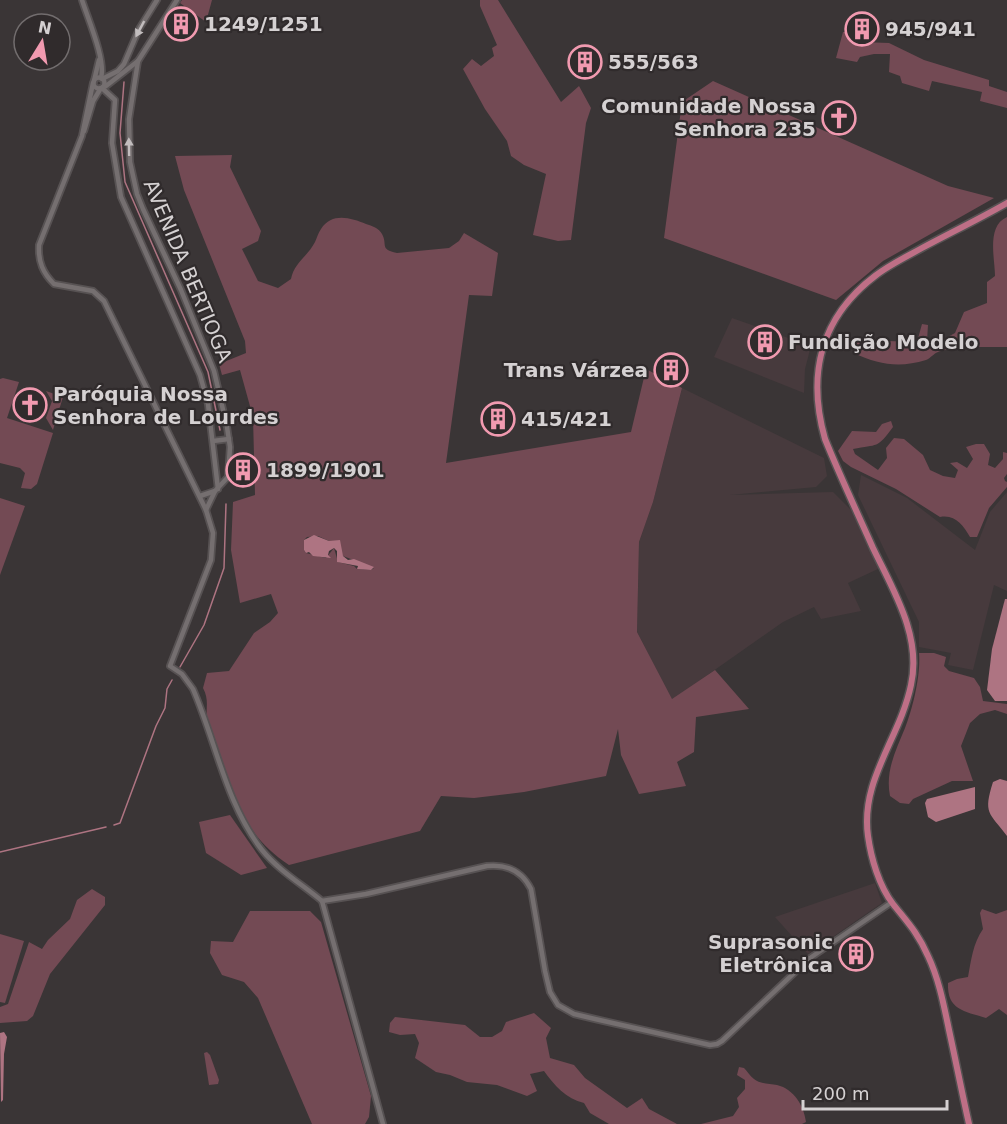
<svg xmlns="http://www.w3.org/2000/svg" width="1007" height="1124" viewBox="0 0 1007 1124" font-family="'DejaVu Sans',sans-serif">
<rect width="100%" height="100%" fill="#3a3536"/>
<g fill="#473a3d">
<polygon points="732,318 811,346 805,369 804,393 714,357"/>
<polygon points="682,388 824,458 827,476 816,487 730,495 833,492 851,510 880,568 848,583 861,611 821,619 814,607 783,622 672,700 637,632 639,542 653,502"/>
<polygon points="861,475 907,498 975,550 990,512 1007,492 1007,591 994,585 973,670 948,665 951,653 919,647 919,622 858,495"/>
<polygon points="875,883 882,903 808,954 775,917"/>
</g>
<g fill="#734a54" fill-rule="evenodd">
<polygon points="182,0 212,0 206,22 180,3"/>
<polygon points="480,0 498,0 561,102 579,86 591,108 586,123 571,240 558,241 533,235 546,174 524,165 511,156 507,141 485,109 463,69 472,59 481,66 494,56 492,48 497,45 480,6"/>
<polygon points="843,32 848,32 861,42 889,43 924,60 989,80 989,86 1007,92 1007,108 980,101 982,92 932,81 929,91 902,83 900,76 889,72 890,54 874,54 860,57 857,62 836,58"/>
<polygon points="713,81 948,186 994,198 883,261 836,300 664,238 682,102"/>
<path d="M232 155 230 167 261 231 258 241 242 249 258 281 278 288 291 279C294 263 308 256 315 242 317 238 318 233 321 229 332 212 351 218 366 224 372 226 379 228 382 234 388 245 379 249 397 253L449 248 459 241 464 233 498 253 492 296 469 295 446 463 631 432 646 369 682 388 653 502 639 542 637 632 672 699 715 670 749 709 696 717 694 752 677 762 686 786 639 794 621 755 618 729 606 776 524 792 474 798 441 796 420 831 289 865C248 838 235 803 219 759 216 748 209 735 207 723 205 710 210 701 203 688L207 673 229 671 254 633 270 622 278 613 271 594 240 603 231 550 233 502 255 495 253 417 240 370 222 375 219 364 246 353 245 341 184 190 175 156ZM318 536 329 541 343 556 374 568 371 570 357 569 354 566 338 562 334 548 326 558 306 553 304 550V540L307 537Z"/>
<path d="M1007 217V347C990 347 953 346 938 352 933 354 931 358 926 360 900 368 879 365 854 353L858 340 917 342 922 324 928 325 927 341 942 340 955 333 964 312 987 303V282L995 276C995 259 986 226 1007 217Z"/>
<polygon points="3,378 19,382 7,418 53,433 37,484 31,489 21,488 25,473 20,468 0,463 0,379"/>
<polygon points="46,391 63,397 53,430 46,418 52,401"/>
<path d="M891 421 893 427C877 449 878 444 853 449L855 454 878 470 887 458 886 448 894 438 904 439 923 455 930 470 943 476 955 478 958 470 950 463 957 462 967 468 973 459 966 447 976 444H984L990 454 988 465 995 468 1003 459V452L1007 453V474L1004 478 1005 481 1007 482V487L989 508 977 537H970C963 525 955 514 940 517L896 489 851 467 843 461 838 451 852 431 876 432 882 424Z"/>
<polygon points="0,498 25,506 0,575"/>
<path d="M919 653H934L946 657 944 666 949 671 974 678 980 687 983 701 1007 704V714L995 710 980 714 970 723 961 746 973 781H952L913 799 909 804 900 803 890 796C885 771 896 750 905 728 913 708 921 674 919 653Z"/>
<polygon points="230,815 267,868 241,875 206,853 199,822"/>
<polygon points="92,889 105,897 105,905 50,974 33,1016 27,1021 0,1023 0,1007 8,1004 29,942 42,949 48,940 70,919 77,900"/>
<path d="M982 909 996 914 1007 910V1015L999 1009 986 1018C964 1011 947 1010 948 983L957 979 968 977C971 961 973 943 983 929L980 913Z"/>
<polygon points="250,911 310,911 321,922 371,1096 369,1117 365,1124 312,1124 258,998 244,982 222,975 210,953 211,941 233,942"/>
<polygon points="0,934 24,941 5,1003 0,1002"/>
<path d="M534 1013 551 1028 546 1038 550 1058 574 1065 585 1078 627 1108 642 1098 649 1109 677 1124H609L590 1113 584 1103C566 1099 554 1085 544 1071L530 1074 537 1091 527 1096 497 1085 467 1082 450 1075 436 1072 415 1058 419 1043 415 1034 400 1035 389 1032 390 1023 395 1017 465 1025 480 1037H492L502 1031 506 1022Z"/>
<polygon points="207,1052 210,1055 219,1080 218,1084 209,1085 204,1053"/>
<path d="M739 1067 744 1068C747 1071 750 1076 754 1079 760 1084 770 1084 777 1085 794 1089 804 1106 806 1122L802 1124H701L733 1116 739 1107 737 1098 745 1089V1080L737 1075Z"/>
</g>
<g fill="#ae7482">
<polygon points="314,535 329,541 340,540 343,556 348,560 354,559 374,567 371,570 357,569 358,566 337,562 337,551 334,548 329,551 328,555 331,558 313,556 309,552 306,553 304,550 304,540"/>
<polygon points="1005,599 1007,599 1007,701 995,701 987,690 992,649"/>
<path d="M1000 779 1007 781V836C989 812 983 814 993 782Z"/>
<polygon points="975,787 975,809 936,822 928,817 925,803 927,799"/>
<polygon points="4,1032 7,1037 4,1054 3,1100 1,1102 0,1033"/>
</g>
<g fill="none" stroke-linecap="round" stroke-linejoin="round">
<g stroke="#ae7482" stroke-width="1.5">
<polyline points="124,82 120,133 125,182 208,372 220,430"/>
<polyline points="180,667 204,625 224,568 226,504"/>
<polyline points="114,825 120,823 156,726 165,708 167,689 172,680"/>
<polyline points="0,852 106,827"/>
</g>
<defs>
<g id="tertiary">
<path d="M82 0C88 19 106 60 101 78"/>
<polyline points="177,0 138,61 129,119 130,162 137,194 143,209 181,290 214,371 227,427 230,447 228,477 215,491 200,496"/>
<circle cx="99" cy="83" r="5.5"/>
<polyline points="102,79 118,71 124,64 139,29 157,0"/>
<polyline points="94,81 99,60"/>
<path d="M93 83 82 136 39 245C38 262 43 273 54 284L93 291 104 301 206 510 213 533 211 560 170 666 182 674 193 689C216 742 226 804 262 850 278 870 303 885 322 901L366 894 487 866C507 864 522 871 531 889L545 971 550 992 558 1005 574 1014 595 1019 710 1045 717 1044 722 1041 810 958 892 902"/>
<polyline points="103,87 106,86 138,61"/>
<polyline points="102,88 115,100 112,143 121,197 200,375 208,404 218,489"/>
<polyline points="84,131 93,101 101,88"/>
<polyline points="213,441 229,439"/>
<polyline points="206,510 215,491"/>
<polyline points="322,901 383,1124"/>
</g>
<path id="primary" d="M969 1124C962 1093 956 1062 949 1030 944 1006 939 979 928 956 918 933 908 923 893 904 879 886 871 858 868 836 860 780 900 738 911 685 922 636 893 590 873 548 857 512 840 476 825 439 807 375 820 318 875 276 889 265 906 257 922 248 950 233 979 219 1007 203"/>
</defs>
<use href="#tertiary" stroke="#575253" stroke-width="8"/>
<use href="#primary" stroke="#575253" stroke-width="9"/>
<use href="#tertiary" stroke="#756f70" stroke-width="4.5"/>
<use href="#primary" stroke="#be6f86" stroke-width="6"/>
</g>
<defs><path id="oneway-solid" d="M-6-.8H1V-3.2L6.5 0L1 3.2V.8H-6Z" transform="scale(1.5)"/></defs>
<g fill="#c2bdbe">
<use href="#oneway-solid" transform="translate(140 29) rotate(118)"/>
<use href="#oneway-solid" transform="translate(129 147) rotate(-91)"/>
</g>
<defs>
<symbol id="building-ring" viewBox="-11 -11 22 22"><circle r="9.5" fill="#302b2c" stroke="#f19ab0" stroke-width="1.5"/><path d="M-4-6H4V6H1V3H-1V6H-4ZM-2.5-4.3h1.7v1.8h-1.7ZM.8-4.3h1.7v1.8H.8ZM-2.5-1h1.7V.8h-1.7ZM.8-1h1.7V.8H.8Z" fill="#f19ab0"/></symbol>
<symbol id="church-ring" viewBox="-11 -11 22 22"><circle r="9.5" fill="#302b2c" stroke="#f19ab0" stroke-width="1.5"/><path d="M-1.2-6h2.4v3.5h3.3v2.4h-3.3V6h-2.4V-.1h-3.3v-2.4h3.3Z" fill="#f19ab0"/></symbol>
</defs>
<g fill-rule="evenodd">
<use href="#building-ring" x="162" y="5" width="38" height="38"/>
<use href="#building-ring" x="843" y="10" width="38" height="38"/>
<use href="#building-ring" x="566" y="43" width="38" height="38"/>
<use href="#church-ring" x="820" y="99" width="38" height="38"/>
<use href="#building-ring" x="746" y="323" width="38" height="38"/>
<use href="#building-ring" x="652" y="351" width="38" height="38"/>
<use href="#church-ring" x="11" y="386" width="38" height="38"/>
<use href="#building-ring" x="479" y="400" width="38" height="38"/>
<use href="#building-ring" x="224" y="451" width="38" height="38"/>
<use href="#building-ring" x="837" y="935" width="38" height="38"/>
</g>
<g text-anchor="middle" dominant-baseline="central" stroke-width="4.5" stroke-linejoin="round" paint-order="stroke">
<g font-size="20" font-weight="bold" fill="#d5d1d2" stroke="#302b2c" text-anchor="start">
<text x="204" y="24">1249/1251</text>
<text x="885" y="29">945/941</text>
<text x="608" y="62">555/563</text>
<text x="816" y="106" text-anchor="end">Comunidade Nossa<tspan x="816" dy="23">Senhora 235</tspan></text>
<text x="788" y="342">Fundição Modelo</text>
<text x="648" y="370" text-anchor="end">Trans Várzea</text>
<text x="53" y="394">Paróquia Nossa<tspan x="53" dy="23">Senhora de Lourdes</tspan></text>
<text x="521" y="419">415/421</text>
<text x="266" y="470">1899/1901</text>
<text x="833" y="942" text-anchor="end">Suprasonic<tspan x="833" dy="23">Eletrônica</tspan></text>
</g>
<g font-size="20" fill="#d5d1d2" stroke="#302b2c">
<text transform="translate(188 271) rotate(67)">AVENIDA BERTIOGA</text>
</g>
</g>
<g transform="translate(42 42) rotate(11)"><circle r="28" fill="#302b2c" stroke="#726d6e" stroke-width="1.5"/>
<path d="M0-4.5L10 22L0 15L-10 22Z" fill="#f19ab0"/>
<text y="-9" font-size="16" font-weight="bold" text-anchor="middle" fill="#d5d1d2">N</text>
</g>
<path d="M803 1100v9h144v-9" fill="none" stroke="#d5d1d2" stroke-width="3"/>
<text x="812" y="1100" font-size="18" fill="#d5d1d2" stroke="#302b2c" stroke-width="4.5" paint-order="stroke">200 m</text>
</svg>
